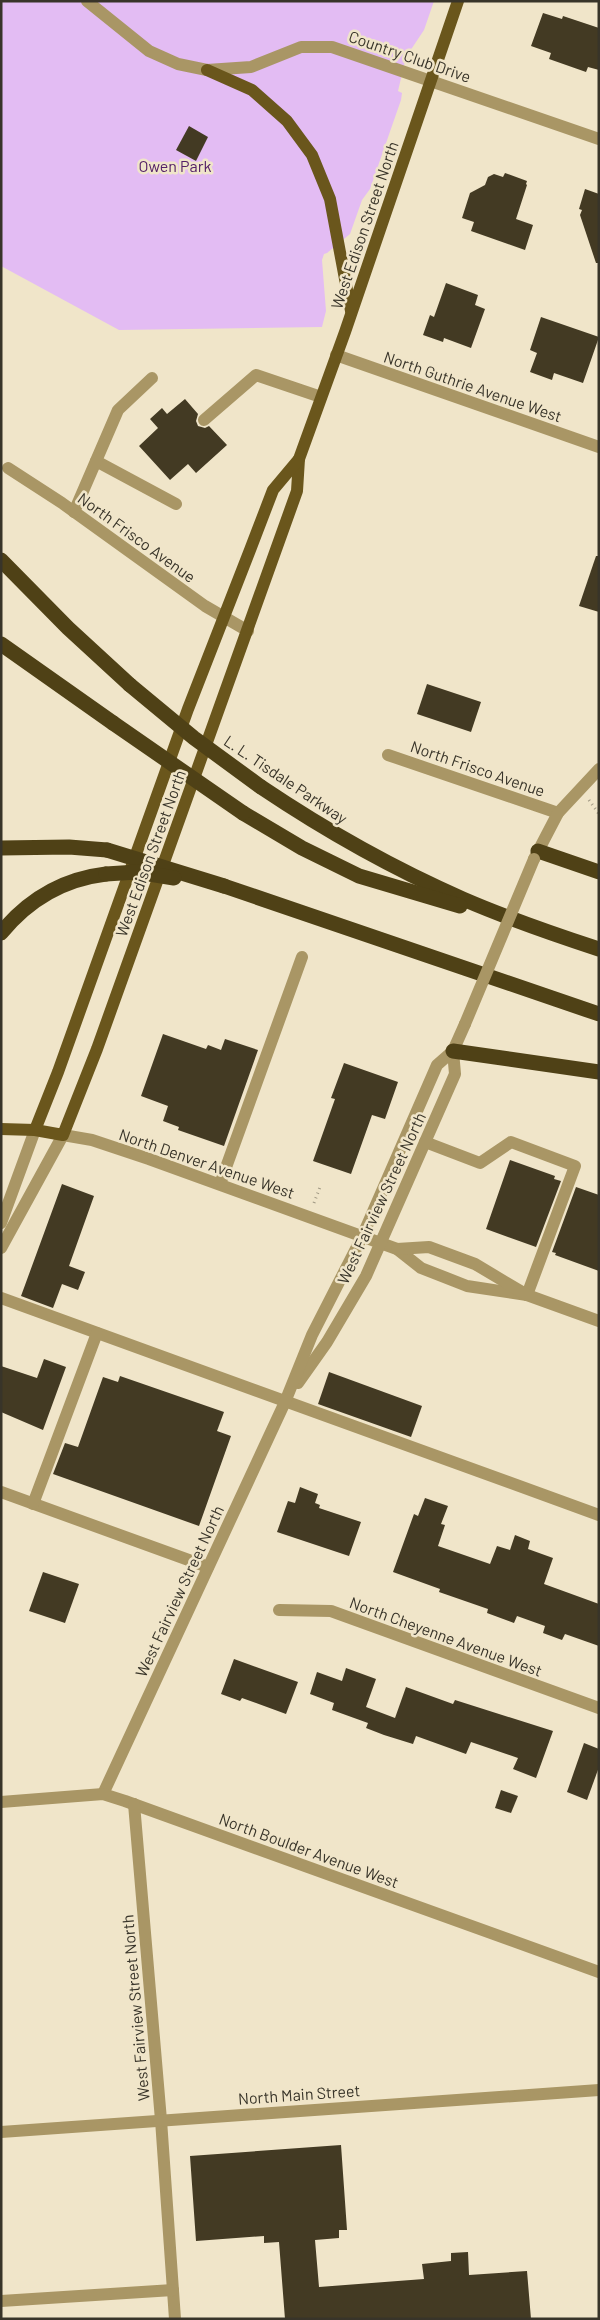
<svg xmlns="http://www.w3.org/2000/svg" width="600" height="2320" viewBox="0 0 600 2320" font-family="Barlow,sans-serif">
<rect width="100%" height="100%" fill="#f0e5c9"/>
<polygon fill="#e3bcf3" points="1,1 434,1 424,30 406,57 398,91 402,93 401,100 370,189 362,200 350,234 327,253 324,254 322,260 326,311 322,327 119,330 1,266"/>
<g fill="#433a23">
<polygon points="543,13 562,19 563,16 599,28 599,70 588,67 586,72 549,59 551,53 531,46"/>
<polygon points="189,126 208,137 196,161 176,150"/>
<polygon points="505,173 527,181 526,184 527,185 516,219 533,225 525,250 471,231 474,222 462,218 470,193 485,185 488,177 494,174 503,177"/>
<polygon points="585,189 599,194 599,263 596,263 580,215 582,210 579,209"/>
<polygon points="446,283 478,295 475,305 485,309 471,348 444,338 443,342 423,335 430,315 434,317"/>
<polygon points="541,317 599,337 583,383 554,373 552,380 530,372 537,353 530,350"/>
<polygon points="185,399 198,414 196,421 198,426 205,428 209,426 227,445 196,473 188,464 170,480 139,446 158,428 150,419 162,408 167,414"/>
<polygon points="596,556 599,556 599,612 579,606"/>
<polygon points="427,684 481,702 471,732 417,714"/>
<polygon points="163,1034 206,1049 208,1045 221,1050 225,1039 258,1050 224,1146 178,1130 179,1127 163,1121 168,1106 141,1096"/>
<polygon points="344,1063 398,1082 385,1119 372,1115 351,1174 313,1161 335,1099 331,1098"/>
<polygon points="510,1160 555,1176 554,1179 561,1181 536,1247 486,1229"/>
<polygon points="62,1184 94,1196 69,1266 85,1272 78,1290 62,1284 53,1308 21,1296"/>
<polygon points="576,1187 599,1195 599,1271 555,1255 556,1253 552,1252"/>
<polygon points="44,1359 66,1367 43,1430 1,1412 1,1366 37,1378"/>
<polygon points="329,1372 422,1406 411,1437 318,1404"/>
<polygon points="120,1376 224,1412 217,1431 231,1436 199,1526 53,1474 65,1443 78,1447 103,1377 118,1382"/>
<polygon points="300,1487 318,1494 315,1503 320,1505 319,1508 361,1522 349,1556 277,1532 288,1501 295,1503"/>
<polygon points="425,1498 448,1506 441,1524 445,1525 438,1546 490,1564 497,1546 510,1550 515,1535 530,1541 528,1549 553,1558 544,1584 599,1604 599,1646 565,1634 562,1640 543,1633 545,1626 517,1616 514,1623 487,1613 488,1609 439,1592 440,1589 393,1572 414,1514 418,1516"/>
<polygon points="43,1572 79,1584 65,1623 29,1611"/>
<polygon points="234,1659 298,1682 286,1714 242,1698 240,1701 221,1694"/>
<polygon points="346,1668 376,1679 366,1707 395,1718 406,1687 453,1704 455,1700 553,1731 536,1778 513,1769 518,1758 471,1742 466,1754 416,1736 413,1744 384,1735 366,1728 368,1723 332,1710 334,1703 310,1694 317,1672 342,1681"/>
<polygon points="584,1743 599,1749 599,1767 587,1800 567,1792"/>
<polygon points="501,1790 518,1796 511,1813 495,1808"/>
<polygon points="341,2145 347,2230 339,2230 339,2238 315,2240 319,2287 424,2279 422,2264 451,2261 451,2253 468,2252 469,2275 527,2271 531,2319 285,2319 279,2242 264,2243 264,2236 196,2241 190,2156"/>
</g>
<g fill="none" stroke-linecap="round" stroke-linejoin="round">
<g stroke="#a19984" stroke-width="3" stroke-dasharray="1 4" stroke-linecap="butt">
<polyline points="589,800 599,814"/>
<polyline points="314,1203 320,1187"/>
</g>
<g stroke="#a99665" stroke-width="12">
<polyline points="87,1 149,51 178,64 207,70 251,67 301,47 332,47 599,139"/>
<polyline points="336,355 599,447"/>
<polyline points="204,420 256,375 321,397"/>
<polyline points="96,461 176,504"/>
<polyline points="8,468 62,503 205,606 248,631"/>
<polyline points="74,512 118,410 152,378"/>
<polyline points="388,755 558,813"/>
<polyline points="534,859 558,813 599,769"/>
<polyline points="425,1142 480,1163 511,1142 575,1166 527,1295"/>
<polyline points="220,1184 302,957"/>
<polyline points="1,1223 35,1130"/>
<polyline points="1,1248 63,1135 92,1140 149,1159 397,1249 421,1268 467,1286 527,1295"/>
<polyline points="397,1249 429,1247 475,1264 527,1295 599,1321"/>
<polyline points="1,1298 599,1515"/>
<polyline points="298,1383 327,1342 366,1276 455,1074 453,1051"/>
<polyline points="1,1492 208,1567"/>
<polyline points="33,1504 97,1333"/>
<polyline points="279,1610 331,1611 599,1708"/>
<polyline points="103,1794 285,1402 312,1335 362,1237 437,1065 453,1051 465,1024"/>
<polyline points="1,1802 103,1794 125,1801 599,1972"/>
<polyline points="134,1804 161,2120 175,2319"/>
<polyline points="1,2132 599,2090"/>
<polyline points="1,2301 173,2290"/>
</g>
<g stroke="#6a561c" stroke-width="12">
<polyline points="207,70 252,90 287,121 312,155 330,199 351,311"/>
<polyline points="1,1129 35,1130 63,1135 97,1049 297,491 299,459 345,332 458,1"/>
<polyline points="35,1130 58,1072 188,709 250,550 273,490 299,459"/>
</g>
<g stroke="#4f4116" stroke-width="15">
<polyline points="1,560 68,628 130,685"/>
<polyline points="1,644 113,723"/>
<path d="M261 787C325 830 392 868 463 899 507 918 553 934 599 949"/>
<polyline points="243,813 302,848 359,876 460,906"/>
<polyline points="1,848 69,847 107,850"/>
<polyline points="538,851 599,872"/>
<polyline points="224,886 599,1014"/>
<path d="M1 933C28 900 64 879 106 874"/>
<polyline points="453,1051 599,1072"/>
</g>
<polyline stroke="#a99665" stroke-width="12" points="465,1024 534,859"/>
<g stroke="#4f4116" stroke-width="15">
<polyline points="130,685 194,738 261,787"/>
<polyline points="113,723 243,813"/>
<polyline points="107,850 224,886"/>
<polyline points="106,874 137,872 174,878"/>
</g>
</g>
<g text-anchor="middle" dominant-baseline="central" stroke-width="5" stroke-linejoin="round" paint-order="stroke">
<g font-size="16" fill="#383429" stroke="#f0e5c9">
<text transform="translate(410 56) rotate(19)">Country Club Drive</text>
<text transform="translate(364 225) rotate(-71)">West Edison Street North</text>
<text transform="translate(473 386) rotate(19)">North Guthrie Avenue West</text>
<text transform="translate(137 537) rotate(36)">North Frisco Avenue</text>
<text transform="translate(478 768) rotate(19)">North Frisco Avenue</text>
<text transform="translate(286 779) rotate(34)">L. L. Tisdale Parkway</text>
<text transform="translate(150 853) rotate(-70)">West Edison Street North</text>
<text transform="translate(207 1163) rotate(19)">North Denver Avenue West</text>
<text transform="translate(381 1198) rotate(-65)">West Fairview Street North</text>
<text transform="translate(179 1591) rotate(-65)">West Fairview Street North</text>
<text transform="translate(446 1636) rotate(20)">North Cheyenne Avenue West</text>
<text transform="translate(309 1850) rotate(20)">North Boulder Avenue West</text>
<text transform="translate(135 2008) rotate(-95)">West Fairview Street North</text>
<text transform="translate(299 2094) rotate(-4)">North Main Street</text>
</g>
<g font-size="16" fill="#542067" stroke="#f0e5c9">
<text x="175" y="165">Owen Park</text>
</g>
</g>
<rect width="600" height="2320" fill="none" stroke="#383429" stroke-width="5"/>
</svg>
